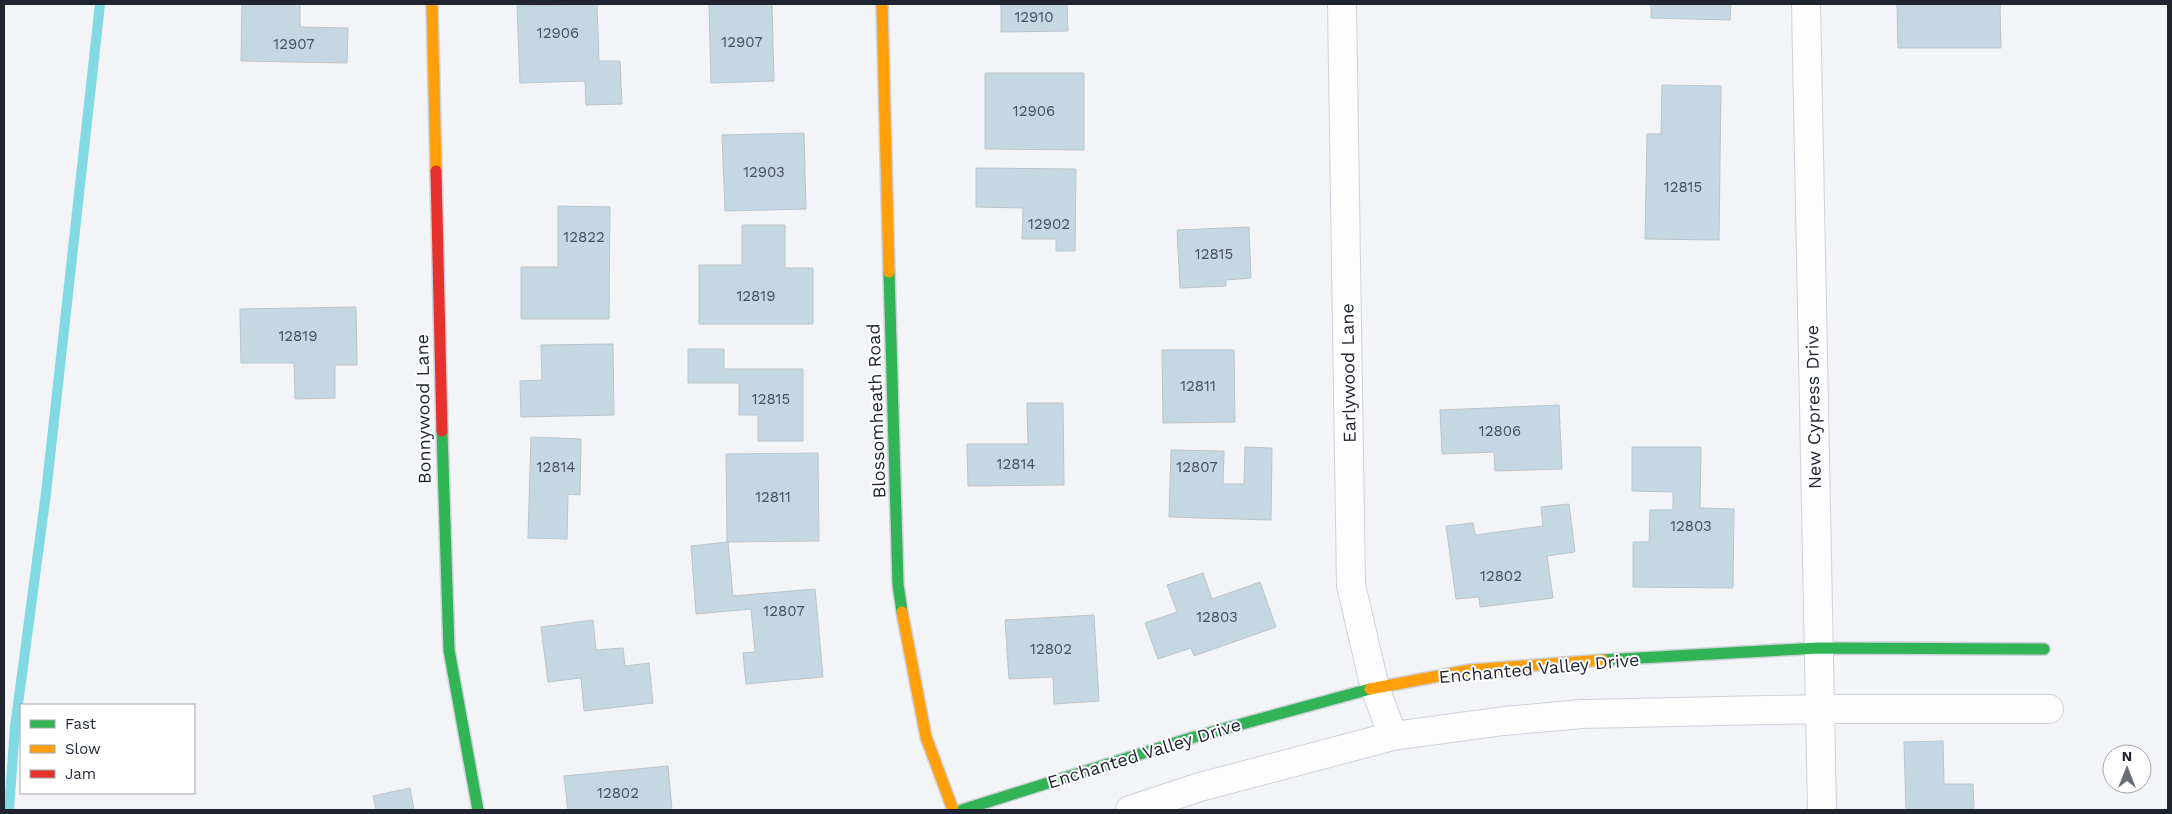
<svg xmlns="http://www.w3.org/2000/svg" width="2172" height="814" viewBox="0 0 2172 814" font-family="'Work Sans',sans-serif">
<rect width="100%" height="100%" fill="#f2f4f8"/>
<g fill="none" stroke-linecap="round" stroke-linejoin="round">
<polyline stroke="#81d9e4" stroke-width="10" points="9,810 15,727 46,493 100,4"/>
</g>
<g fill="#c5d7e3" stroke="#bcc4ca">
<polygon points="242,4 300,4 300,27 348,28 347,63 241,61"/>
<polygon points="597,4 599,61 620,61 622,104 586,105 585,81 520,83 517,6"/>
<polygon points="709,4 772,4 774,81 711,83"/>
<polygon points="1001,4 1067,4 1068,31 1001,32"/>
<polygon points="1651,4 1731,4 1730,20 1651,18"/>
<polygon points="1897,4 2000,4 2001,48 1898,48"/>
<polygon points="985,73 1084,73 1084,150 985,149"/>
<polygon points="1662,85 1721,86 1719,240 1645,239 1647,134 1661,134"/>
<polygon points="804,133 806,209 725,211 722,135"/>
<polygon points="976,168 1076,169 1075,251 1056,251 1056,239 1022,239 1023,208 976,207"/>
<polygon points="558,206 610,207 609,319 521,319 521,267 558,267"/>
<polygon points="742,225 785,225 785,268 813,268 813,324 699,324 699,265 742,265"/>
<polygon points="1249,227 1251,278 1226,280 1226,286 1180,288 1177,230"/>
<polygon points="356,307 357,365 335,365 335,398 295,399 294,363 241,363 240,309"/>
<polygon points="613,344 614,415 521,417 520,381 542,380 541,345"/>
<polygon points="688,349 724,349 724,369 803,369 803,441 758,441 758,415 739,415 739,383 688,383"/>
<polygon points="1162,350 1234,350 1235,422 1163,423"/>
<polygon points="1027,403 1063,403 1064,485 968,486 967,444 1028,444"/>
<polygon points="1559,405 1562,469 1495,471 1494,452 1442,454 1440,410"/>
<polygon points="531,437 581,439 580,495 568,494 567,539 528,538"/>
<polygon points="1245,447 1272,448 1271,520 1169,517 1171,450 1224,451 1223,484 1244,484"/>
<polygon points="1632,447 1701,447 1700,508 1734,509 1733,588 1633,587 1633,542 1649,542 1650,510 1673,510 1673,492 1632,491"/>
<polygon points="818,453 819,541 727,542 726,454"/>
<polygon points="1569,504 1575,552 1547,556 1553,598 1480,607 1479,597 1456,599 1446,526 1473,523 1475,535 1543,526 1541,507"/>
<polygon points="728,542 733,596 815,589 823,677 746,684 743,653 755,652 751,609 696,614 691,546"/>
<polygon points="1203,573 1212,599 1260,582 1276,627 1194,656 1191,648 1158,659 1145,623 1177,612 1167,585"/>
<polygon points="1094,615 1099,701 1054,704 1053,677 1009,679 1005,620"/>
<polygon points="593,620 596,650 623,648 625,666 649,663 653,703 584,711 581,678 548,682 541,627"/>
<polygon points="1943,741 1944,784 1973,784 1974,810 1906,810 1904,742"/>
<polygon points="668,766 672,810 568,810 564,776"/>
<polygon points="410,788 414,810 376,810 373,796"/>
</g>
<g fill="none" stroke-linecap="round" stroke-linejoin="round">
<defs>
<g id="street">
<polyline points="1342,4 1351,585 1375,688 1393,736"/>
<polyline points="1806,4 1822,810"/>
<polyline points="1130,810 1200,787 1393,736 1504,721 1582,714 1820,709 2049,709"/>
</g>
<g id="fast">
<polyline points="889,272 898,584 902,612"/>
<polyline points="442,431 449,650 478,810"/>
<polyline points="1603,660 1818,648 2044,649"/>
<polyline points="962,810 1194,737 1370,689"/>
</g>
<g id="slow">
<polyline points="432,4 436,171"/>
<polyline points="882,4 889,272"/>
<polyline points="902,612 926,737 953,810"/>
<polyline points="1370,689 1470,670 1603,660"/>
</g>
<polyline id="jam" points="436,171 442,431"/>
</defs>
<use href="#street" stroke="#ced1d9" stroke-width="30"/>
<use href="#fast" stroke="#ced1d9" stroke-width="14"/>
<use href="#slow" stroke="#ced1d9" stroke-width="14"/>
<use href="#jam" stroke="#ced1d9" stroke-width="14"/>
<use href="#street" stroke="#fdfdfe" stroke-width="28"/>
<use href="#fast" stroke="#30b455" stroke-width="11"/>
<use href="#slow" stroke="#ff9f0a" stroke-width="11"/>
<use href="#jam" stroke="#e5322d" stroke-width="11"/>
</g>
<g text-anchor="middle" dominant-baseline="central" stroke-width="4" stroke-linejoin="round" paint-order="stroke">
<g font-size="15" fill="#48515d">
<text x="1034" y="17">12910</text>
<text x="558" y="33">12906</text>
<text x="742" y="42">12907</text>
<text x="294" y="44">12907</text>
<text x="1034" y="111">12906</text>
<text x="764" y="172">12903</text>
<text x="1683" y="187">12815</text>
<text x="1049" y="224">12902</text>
<text x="584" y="237">12822</text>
<text x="1214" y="254">12815</text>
<text x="756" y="296">12819</text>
<text x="298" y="336">12819</text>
<text x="1198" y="386">12811</text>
<text x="771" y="399">12815</text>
<text x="1500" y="431">12806</text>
<text x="1016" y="464">12814</text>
<text x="556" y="467">12814</text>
<text x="1197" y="467">12807</text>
<text x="773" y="497">12811</text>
<text x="1691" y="526">12803</text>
<text x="1501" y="576">12802</text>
<text x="784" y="611">12807</text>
<text x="1217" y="617">12803</text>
<text x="1051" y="649">12802</text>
<text x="618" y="793">12802</text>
</g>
<g font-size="18" fill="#1f2430" stroke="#fff">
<text transform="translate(1348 373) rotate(-91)">Earlywood Lane</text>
<text transform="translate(1813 407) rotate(-91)">New Cypress Drive</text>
<text transform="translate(423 409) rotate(-91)">Bonnywood Lane</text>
<text transform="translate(876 411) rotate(-92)">Blossomheath Road</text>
<text transform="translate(1539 668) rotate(-5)">Enchanted Valley Drive</text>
<text transform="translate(1144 753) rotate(-17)">Enchanted Valley Drive</text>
</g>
</g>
<rect width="2172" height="814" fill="none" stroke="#1f2430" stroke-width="10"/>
<rect x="20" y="704" width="175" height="90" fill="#ffffff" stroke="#a5a7ac"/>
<rect x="30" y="720" width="25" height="8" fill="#30b455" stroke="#a5a7ac"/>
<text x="65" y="729" font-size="15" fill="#1f2430">Fast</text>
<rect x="30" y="745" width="25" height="8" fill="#ff9f0a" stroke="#a5a7ac"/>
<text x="65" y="754" font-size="15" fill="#1f2430">Slow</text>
<rect x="30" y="770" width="25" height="8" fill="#e5322d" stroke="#a5a7ac"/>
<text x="65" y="779" font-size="15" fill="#1f2430">Jam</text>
<g transform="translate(2127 769)"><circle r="24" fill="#ffffff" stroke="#a5a7ac"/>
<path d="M0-4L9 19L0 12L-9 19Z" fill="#696d76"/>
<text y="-8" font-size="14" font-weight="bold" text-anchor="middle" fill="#1f2430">N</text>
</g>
</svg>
